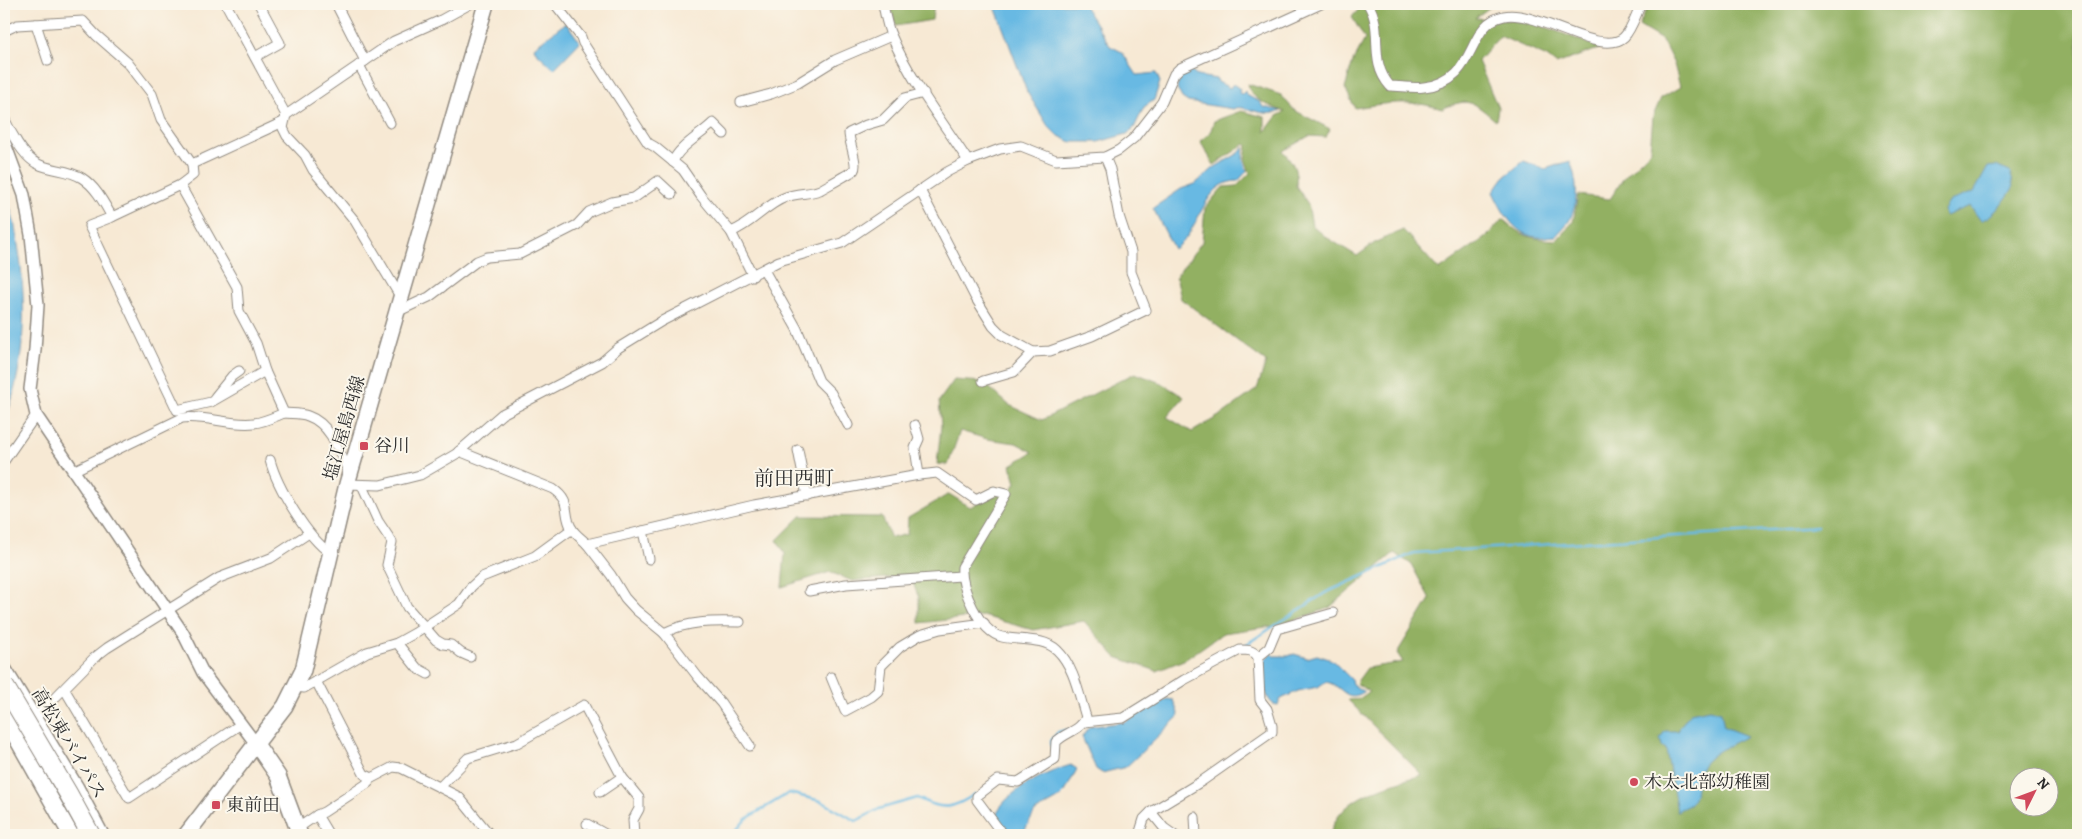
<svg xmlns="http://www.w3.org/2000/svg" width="2082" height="839" viewBox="0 0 2082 839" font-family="Alegreya,'Noto Serif JP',serif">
<rect width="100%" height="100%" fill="#fbf7ec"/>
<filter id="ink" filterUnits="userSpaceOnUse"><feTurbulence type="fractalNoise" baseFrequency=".02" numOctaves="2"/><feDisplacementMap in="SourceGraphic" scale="10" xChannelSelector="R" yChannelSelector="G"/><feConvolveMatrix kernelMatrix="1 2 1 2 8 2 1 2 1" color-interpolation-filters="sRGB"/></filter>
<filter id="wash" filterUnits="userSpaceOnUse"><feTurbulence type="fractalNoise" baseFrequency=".0096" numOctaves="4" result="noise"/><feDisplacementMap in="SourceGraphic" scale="20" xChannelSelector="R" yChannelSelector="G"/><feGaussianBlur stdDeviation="1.12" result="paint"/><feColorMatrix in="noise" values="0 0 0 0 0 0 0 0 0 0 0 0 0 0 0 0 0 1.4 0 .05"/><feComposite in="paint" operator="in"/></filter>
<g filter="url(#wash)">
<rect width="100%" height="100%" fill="#f7e9d4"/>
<g fill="#92b062" stroke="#5e6e46" fill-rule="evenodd">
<polygon points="889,4 934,4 932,20 896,26"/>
<path d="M1363 4H1494L1475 18 1522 21 1548 28 1601 48 1556 64 1547 57 1500 36 1478 61 1498 108 1496 121C1474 103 1470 96 1442 109 1410 99 1387 103 1355 108L1345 88 1353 61 1365 39 1352 17Z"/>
<path d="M1649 4H2078V835H1330C1339 795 1389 785 1422 775L1348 700 1359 699 1369 692 1356 683 1367 668 1403 662 1397 653 1430 599 1411 564 1394 553 1329 608 1280 625 1223 633 1186 659 1157 671 1116 657 1084 621 1033 630 983 616 919 623V598L910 576 852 581 830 572 782 587 785 553 777 540 801 516 882 517 891 538 907 534 908 518 949 494 970 507 992 496 1009 493 1016 483 1011 465 1033 452 1016 443 987 439 960 431 948 465 937 464 941 426 939 401 954 380 983 382 1009 405 1042 420 1135 373 1161 383 1184 397 1167 417 1192 432 1224 413 1257 389 1266 362 1181 299 1176 276 1202 242 1205 208 1223 187 1237 186 1250 173 1245 159 1247 146 1245 144 1214 165 1200 141 1210 133 1214 121 1241 111 1265 117V132L1277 116 1285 112C1271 106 1251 101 1248 84L1281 95 1294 110 1330 129 1326 137 1309 136 1283 151C1293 162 1298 171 1296 186L1308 204 1312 225 1326 237 1357 256 1376 242 1403 230 1439 270 1486 237 1503 219C1521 237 1532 239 1557 240L1573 222 1578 195 1610 199 1625 176 1650 151 1653 116 1661 98 1680 87 1674 64 1662 40 1639 26ZM2020 776H2050V806H2020Z"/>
</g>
<g fill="#67b9e3" stroke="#497287">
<polygon points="994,4 1083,4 1110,46 1122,52 1137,75 1156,73 1160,82 1154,100 1144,107 1134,128 1127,134 1098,142 1071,142 1057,135 1048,126 1027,92"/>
<polygon points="564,24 567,24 580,42 554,69 535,51 534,47"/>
<path d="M1186 70H1189L1197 76 1217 79 1218 82 1230 88 1233 84 1240 89 1239 93 1242 94 1245 91 1246 95 1260 102 1263 107 1281 111C1262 119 1244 103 1233 109L1188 102 1182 98 1177 88 1181 75Z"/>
<path d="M1244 147 1243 158 1247 171 1238 181C1209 181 1202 215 1188 235 1184 241 1179 245 1174 249L1153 208 1181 189 1195 184 1215 167 1239 153Z"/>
<path d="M1524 161 1545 169 1570 161C1577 178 1579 199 1571 217 1569 223 1561 230 1556 236 1550 236 1542 238 1536 237 1513 234 1502 210 1493 192L1504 177Z"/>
<path d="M1996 166 2010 172 2014 186C2005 201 1997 213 1981 221L1970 206 1946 216 1944 210 1950 201 1974 192 1988 167Z"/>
<path d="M8 202C15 220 17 239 20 258 27 315 24 369 4 424V203Z"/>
<path d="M1272 653 1274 656H1288L1294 654 1307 658 1317 655 1332 660 1351 679 1352 684 1364 692C1344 704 1343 684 1325 682L1318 687 1298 691 1281 699 1278 705 1273 704C1264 698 1259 667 1266 658 1267 657 1271 653 1272 653Z"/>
<polygon points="1167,699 1173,700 1179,716 1126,767 1102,773 1096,769 1082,737 1089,727 1124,722"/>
<path d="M1709 709 1721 712 1724 727 1747 736C1731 745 1703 755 1698 775 1696 783 1696 792 1694 799L1687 806 1677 811 1666 749 1662 746 1660 738 1665 731H1677L1690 713Z"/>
<path d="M1071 765 1077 769 1065 792 1058 799 1035 812 1022 835H1010L995 817C1004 791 1047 772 1071 765Z"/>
</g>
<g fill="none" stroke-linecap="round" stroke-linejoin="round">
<g stroke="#67b9e3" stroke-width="2.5">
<polyline points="1242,647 1325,593 1414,553 1818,527"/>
<polyline points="1052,749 1051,741 1058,732 1066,730"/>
<path d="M732 835 746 819 789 793 821 801 856 821 879 809 917 798C942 810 952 810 975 794"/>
</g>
</g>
</g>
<g filter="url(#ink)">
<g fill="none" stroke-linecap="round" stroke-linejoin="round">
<defs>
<g id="minor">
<polyline points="226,4 286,115"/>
<polyline points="336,4 365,61 394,41 441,20 470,4"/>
<polyline points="555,4 581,37 583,43 648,143 655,147 683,170 701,196 731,232 753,276"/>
<path d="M883 4C885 15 887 27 892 37 911 81 942 121 968 161"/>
<path d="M1368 4C1385 31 1367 60 1390 86 1401 86 1413 89 1424 87 1480 81 1464 24 1504 16 1536 9 1602 58 1624 37 1632 29 1636 14 1641 4"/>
<polyline points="36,24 48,61"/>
<polyline points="4,31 17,25 83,21 96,35 128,63 152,94 161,120 192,164 283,122"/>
<polyline points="255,57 280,43 259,4"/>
<polyline points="365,61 286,115 283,128 287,136 305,155 313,170 355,221 401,298"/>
<polyline points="359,65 390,123"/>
<polyline points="741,102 771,94 798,83 835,60 891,36"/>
<path d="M4 118C10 131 24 158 38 164 52 171 68 169 82 178 96 187 104 203 112 217L180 185 193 175 192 164"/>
<path d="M673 162C678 147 701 135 713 123L724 134"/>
<path d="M180 185 237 287 239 311 256 343 265 371 284 413C292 414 300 413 308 416 331 424 340 453 349 473"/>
<polyline points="920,190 975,297 993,326 1002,335 1033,352"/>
<polyline points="112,217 89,226 177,410 211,402 265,371"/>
<path d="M731 232C752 224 766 204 786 197 797 193 810 194 820 190 825 187 851 173 854 170 858 164 849 142 849 133L866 125 883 120 905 98 924 93"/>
<polyline points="764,270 797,329 819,381 831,393 848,425"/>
<polyline points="397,312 429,297 477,261 487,257 520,254 577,225 589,212 612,202 634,198 658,181 672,194"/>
<polyline points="983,381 1014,372 1033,352 1050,351 1092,336 1146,310 1131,272 1131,252 1119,216 1110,169 1105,157"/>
<polyline points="215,397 232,376 239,371"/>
<polyline points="915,425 919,439 915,448 919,475"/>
<polyline points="798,450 807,496"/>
<path d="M459 451 553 489C573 503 562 513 572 529 576 535 582 539 587 544L754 505 919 475 937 473 976 500 994 491 1006 494 962 567C960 588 980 632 1002 637 1020 641 1043 637 1057 650 1074 666 1079 695 1086 717 1081 731 1065 732 1056 742L1055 759 1018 782 998 780 977 796V800L1003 835"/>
<path d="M270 460C277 487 307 537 330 553"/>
<polyline points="4,461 36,415"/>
<path d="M73 471 182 418C206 415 230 426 254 423 264 422 274 417 284 413"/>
<polyline points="347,484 380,485 420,475 456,454 502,414 602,362 618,348 662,321 779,261 842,243 947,172 968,161 1000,149 1021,146 1056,160 1105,157 1119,150 1134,138 1152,115 1162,102 1174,74 1180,68 1321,4"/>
<polyline points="362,486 378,521 392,542 387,565 407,607 436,640 443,644 451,645 461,653 470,657"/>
<polyline points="643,531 649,559"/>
<path d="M587 544 611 575 625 598 636 610 664 633C687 621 714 621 740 622"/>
<polyline points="809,591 846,584 961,576"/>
<polyline points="664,633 698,677 721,703 750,746"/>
<polyline points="397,643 417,668 428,674"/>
<polyline points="831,677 845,711 871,697 878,691 881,666 900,647 920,635 940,629 984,623"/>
<polyline points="316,681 364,774 372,778 393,767 401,768 459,797 490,835"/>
<polyline points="295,687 304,688 367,652 397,643 415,633 459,604 471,587 482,577 535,556 572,529"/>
<polyline points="65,690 129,798 241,724"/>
<polyline points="32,721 94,658 107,648 219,578 271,558 309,533"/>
<path d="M1084 722 1123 718 1184 680 1240 650C1249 650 1253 650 1258 657"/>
<polyline points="622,777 639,798 639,809 633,820 634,835"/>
<polyline points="440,787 468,758 517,743 584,705 622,777 600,792"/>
<polyline points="1151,812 1164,828 1174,835"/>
<polyline points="317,815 324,812 368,783 368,777"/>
<polyline points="1195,817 1196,835"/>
<polyline points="587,824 607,835"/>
<polyline points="298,828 317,815 329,835"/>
<polyline points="1139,835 1144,819 1151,812 1202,781 1272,732 1272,726 1267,709 1260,700 1258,657 1269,648 1277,629 1333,613"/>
</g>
<polyline id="tertiary" points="4,141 24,195 31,235 38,305 35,350 30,389 36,415 183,633 203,673 256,744"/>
<g id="primary">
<polyline points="256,744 278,776 300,835"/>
<polyline points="186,835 285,706 303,670 347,484 486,4"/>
</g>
<g id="trunk">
<polyline points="4,670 76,788 101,835"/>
<polyline points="4,716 71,835"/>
</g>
</defs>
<use href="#minor" stroke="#918a80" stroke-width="11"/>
<use href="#tertiary" stroke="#918a80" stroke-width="14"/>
<use href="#primary" stroke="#918a80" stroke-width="18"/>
<use href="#trunk" stroke="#918a80" stroke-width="18"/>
<use href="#minor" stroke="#fff" stroke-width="9"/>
<use href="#tertiary" stroke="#fff" stroke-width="11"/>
<use href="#primary" stroke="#fff" stroke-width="15"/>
<use href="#trunk" stroke="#fff" stroke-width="15"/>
<defs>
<polyline id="motorway-bridge" points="4,685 68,793 91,835"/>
</defs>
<use href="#motorway-bridge" stroke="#918a80" stroke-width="20" stroke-linecap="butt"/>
<use href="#motorway-bridge" stroke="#fff" stroke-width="18"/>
</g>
</g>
<g fill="#d1495b" stroke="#fbf7ec" stroke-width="2">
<rect x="359" y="441" width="10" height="10" rx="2.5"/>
<circle cx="1634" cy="782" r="5"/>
<rect x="211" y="800" width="10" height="10" rx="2.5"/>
</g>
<g text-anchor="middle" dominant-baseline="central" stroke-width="4" stroke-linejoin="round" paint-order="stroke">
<g font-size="18" fill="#2b2b2b" stroke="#fbf7ec">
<text transform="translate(344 428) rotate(-74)">塩江屋島西線</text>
<text transform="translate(69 743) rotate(59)">高松東バイパス</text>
</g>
<g font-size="18" fill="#2b2b2b" stroke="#fbf7ec" text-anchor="start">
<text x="374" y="446">谷川</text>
<text x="1644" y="782">木太北部幼稚園</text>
<text x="226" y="805">東前田</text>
</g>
<g font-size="20" fill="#2b2b2b" stroke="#fbf7ec">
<text x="794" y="478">前田西町</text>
</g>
</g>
<rect width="2082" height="839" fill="none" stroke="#fbf7ec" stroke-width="20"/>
<g transform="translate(2034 792) rotate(48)"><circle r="24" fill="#fbf7ec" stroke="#a8a59f"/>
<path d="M0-4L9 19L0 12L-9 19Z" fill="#d1495b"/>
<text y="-8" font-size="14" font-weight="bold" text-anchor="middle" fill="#2b2b2b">N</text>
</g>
</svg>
